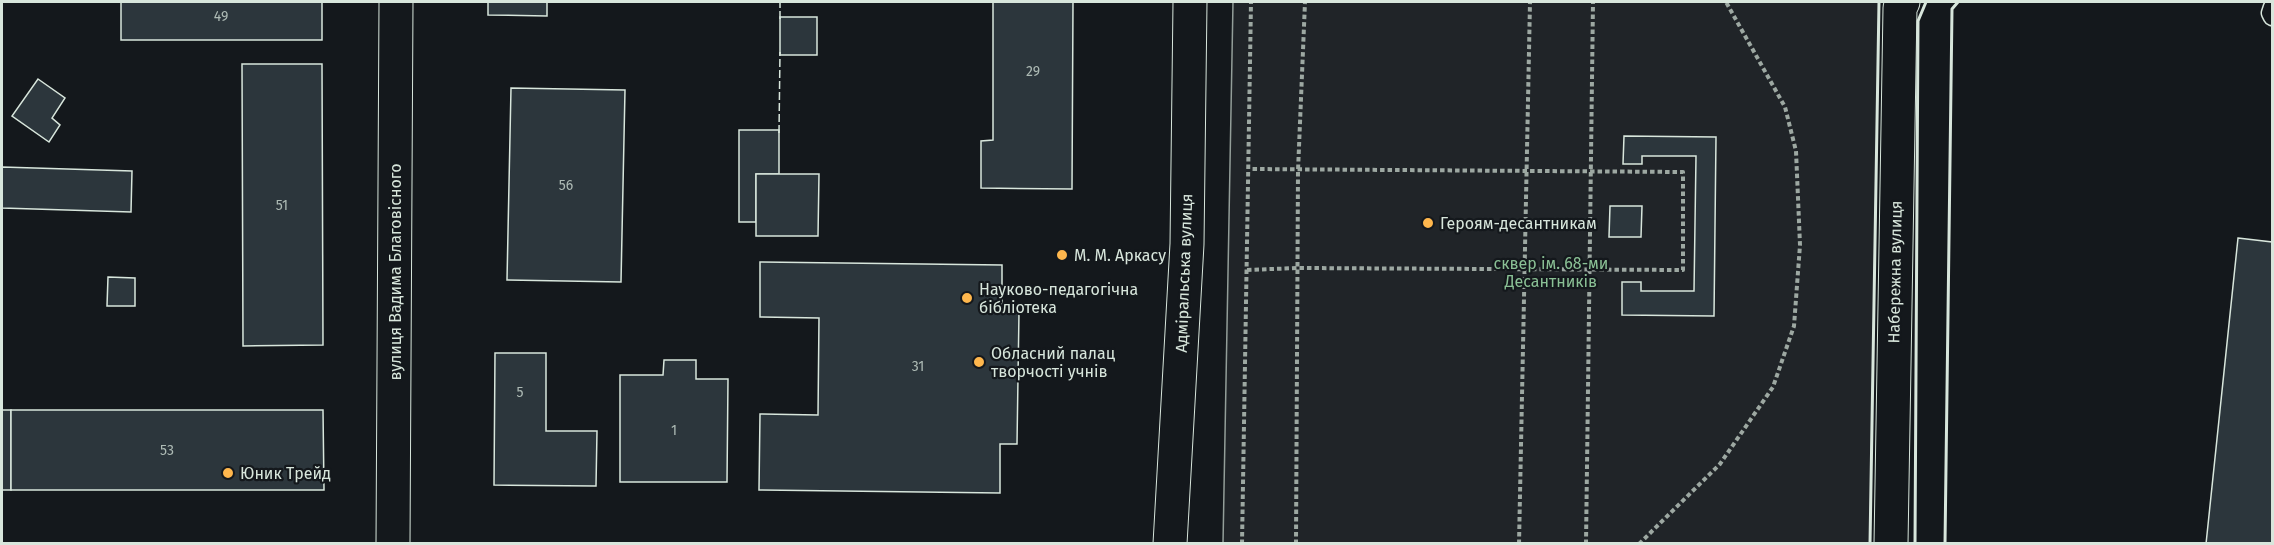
<svg xmlns="http://www.w3.org/2000/svg" width="2274" height="545" viewBox="0 0 2274 545" font-family="'Fira Sans',sans-serif">
<rect width="100%" height="100%" fill="#14181c"/>
<polygon fill="#202428" stroke="#939e99" stroke-width="1.5" points="1233,2 1879,2 1870,543 1223,544"/>
<g fill="#2c363c" stroke="#d8e6dc" stroke-width="1.5">
<rect x="121" y="2" width="201" height="38"/>
<polygon points="488,2 547,2 547,16 488,15"/>
<polygon points="993,2 1073,2 1072,189 981,188 981,141 993,140"/>
<rect x="780" y="17" width="37" height="38"/>
<polygon points="242,64 322,64 323,345 243,346"/>
<polygon points="38,79 65,98 52,118 60,125 49,142 12,116"/>
<polygon points="511,88 625,90 621,282 507,280"/>
<polygon points="739,130 779,130 779,174 756,174 756,222 739,222"/>
<polygon points="1624,136 1716,137 1714,316 1622,315 1622,282 1641,282 1641,291 1694,291 1696,156 1642,156 1642,164 1623,164"/>
<polygon points="2,167 132,171 131,212 2,208"/>
<polygon points="756,174 819,174 818,236 756,236"/>
<polygon points="1610,206 1642,206 1641,237 1609,237"/>
<polygon points="2238,238 2272,242 2272,544 2206,544"/>
<polygon points="760,262 1002,265 1002,311 1019,312 1017,444 1000,444 1000,493 759,490 760,414 818,415 819,318 760,317"/>
<polygon points="108,277 135,278 135,306 107,306"/>
<polygon points="495,353 546,353 546,431 597,431 596,486 494,485"/>
<polygon points="664,360 696,360 696,379 728,379 727,482 620,482 620,375 663,375"/>
<rect x="2" y="410" width="9" height="80"/>
<polygon points="11,410 323,410 324,490 11,490"/>
</g>
<g fill="none" stroke-linecap="round" stroke-linejoin="round">
<defs>
<polyline id="service" points="2272,7 2270,13 2272,17"/>
<g id="minor">
<polyline points="1170,544 1187,244 1190,2"/>
<polyline points="1891,544 1900,8 1903,2"/>
</g>
<polyline id="primary" points="393,544 396,2"/>
</defs>
<use href="#service" stroke="#d8e6dc" stroke-width="19"/>
<use href="#minor" stroke="#d8e6dc" stroke-width="35"/>
<use href="#primary" stroke="#d8e6dc" stroke-width="35"/>
<g stroke="#9da8a2" stroke-width="4" stroke-dasharray="4.5 3" stroke-linecap="butt">
<polyline points="1247,270 1298,268 1683,270 1683,172 1250,169"/>
<polyline points="1242,544 1251,2"/>
<polyline points="1296,544 1298,171 1305,2"/>
<polyline points="1519,544 1530,2"/>
<polyline points="1586,544 1593,2"/>
<polyline points="1639,544 1720,464 1773,387 1794,326 1800,245 1796,151 1785,107 1726,2"/>
</g>
<use href="#service" stroke="#14181c" stroke-width="16"/>
<use href="#minor" stroke="#14181c" stroke-width="33"/>
<use href="#primary" stroke="#14181c" stroke-width="33"/>
<g stroke="#d8e6dc" stroke-width="1.5" stroke-dasharray="8 3" stroke-linecap="butt">
<polyline points="780,19 780,2"/>
<polyline points="779,133 780,52"/>
</g>
<g stroke="#d8e6dc" stroke-width="3">
<polyline points="1870,544 1879,2"/>
<polyline points="1915,544 1918,21 1926,2"/>
<polyline points="1945,544 1952,9 1958,2"/>
</g>
</g>
<g fill="#ffb74d" stroke="#14181c" stroke-width="2">
<circle cx="1428" cy="223" r="6"/>
<circle cx="1062" cy="255" r="6"/>
<circle cx="967" cy="298" r="6"/>
<circle cx="979" cy="362" r="6"/>
<circle cx="228" cy="473" r="6"/>
</g>
<g text-anchor="middle" dominant-baseline="central" stroke-width="4.5" stroke-linejoin="round" paint-order="stroke">
<g font-size="14" fill="#adbab4">
<text x="221" y="16">49</text>
<text x="1033" y="71">29</text>
<text x="566" y="185">56</text>
<text x="282" y="205">51</text>
<text x="918" y="366">31</text>
<text x="520" y="392">5</text>
<text x="674" y="430">1</text>
<text x="167" y="450">53</text>
</g>
<g font-size="16" fill="#d8e6dc" stroke="#14181c" text-anchor="start">
<text x="1440" y="223">Героям-десантникам</text>
<text x="1074" y="255">М. М. Аркасу</text>
<text x="979" y="289">Науково-педагогічна<tspan x="979" dy="18">бібліотека</tspan></text>
<text x="991" y="353">Обласний палац<tspan x="991" dy="18">творчості учнів</tspan></text>
<text x="240" y="473">Юник Трейд</text>
</g>
<g font-size="16" fill="#8ac095" stroke="#14181c">
<text x="1551" y="263">сквер ім. 68-ми<tspan x="1551" dy="18">Десантників</tspan></text>
</g>
<g font-size="16" fill="#d8e6dc" stroke="#14181c">
<text transform="translate(395 272) rotate(-90)">вулиця Вадима Благовісного</text>
<text transform="translate(1895 272) rotate(-89)">Набережна вулиця</text>
<text transform="translate(1184 273) rotate(-88)">Адміральська вулиця</text>
</g>
</g>
<rect width="2274" height="545" fill="none" stroke="#d8e6dc" stroke-width="6"/>
</svg>
